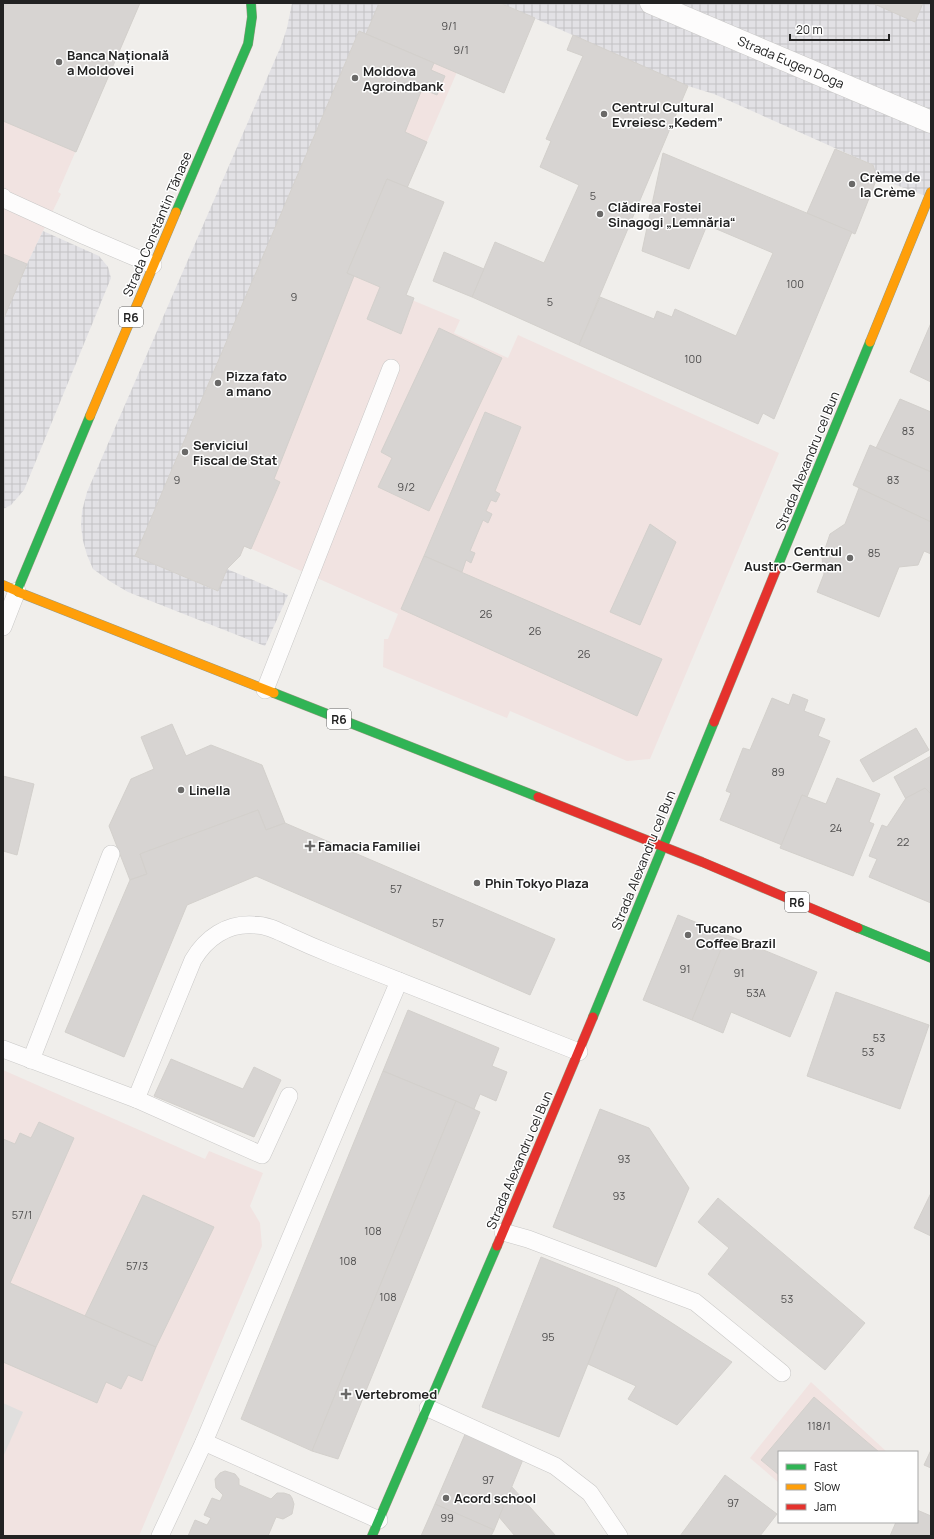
<svg xmlns="http://www.w3.org/2000/svg" width="934" height="1539" viewBox="0 0 934 1539" font-family="Manrope,sans-serif">
<defs>
<pattern id="plaza-grid" width="8" height="8" patternUnits="userSpaceOnUse"><rect width="8" height="8" fill="#e2e1e5"/><path d="M0 4h8M4 0v8" fill="none" stroke="#c2c1c4"/></pattern>
</defs>
<rect width="100%" height="100%" fill="#f0eeeb"/>
<g fill="#f1e3e1">
<polygon points="3,3 140,3 58,192 61,194 27,264 3,320"/>
<polygon points="359,31 457,72 407,188 347,273 460,320 454,333 508,358 518,335 779,453 650,759 627,761 510,711 507,718 383,667 384,639 388,639 398,614 245,546 240,556 227,569 152,517"/>
<polygon points="3,1070 205,1159 209,1151 263,1173 250,1206 260,1223 262,1246 139,1536 3,1536"/>
<polygon points="811,1382 887,1452 779,1452 779,1483 750,1458"/>
</g>
<polygon fill="#e0dfde" points="3,1403 23,1412 3,1457"/>
<g fill="url(#plaza-grid)">
<polygon points="292,3 379,3 366,34 359,31 135,556 217,591 227,569 288,595 265,646 128,592 111,582 93,569 87,555 83,541 81,526 82,511 87,492 281,46 287,28"/>
<polygon points="500,3 872,3 915,21 923,3 931,3 931,198 877,178 873,165 714,94 688,86"/>
<polygon points="43,231 99,256 108,267 111,278 24,490 11,505 3,509 3,320 27,264"/>
</g>
<g fill="#d7d4d2" stroke="#d3d0cc">
<polygon points="3,3 140,3 76,152 3,121"/>
<polygon points="379,3 500,3 535,18 504,93 366,34"/>
<polygon points="872,3 923,3 915,22"/>
<polygon points="359,31 434,63 431,70 445,76 437,95 422,89 405,132 427,142 407,188 387,179 347,273 354,276 274,479 280,482 251,549 244,546 240,556 227,569 218,591 135,556"/>
<polygon points="573,35 688,86 579,345 472,297 495,242 544,263 579,185 540,167 551,141 546,139 583,56 567,50"/>
<polygon points="835,149 873,165 877,178 855,234 807,213"/>
<polygon points="663,153 852,232 774,419 763,413 758,424 579,345 600,297 654,319 657,311 672,317 675,309 736,336 773,253 707,225 689,269 642,251"/>
<polygon points="387,179 444,202 406,295 414,298 401,334 367,319 380,287 347,273"/>
<polygon points="444,252 484,269 472,297 433,281"/>
<polygon points="3,254 27,264 3,320"/>
<polygon points="931,323 931,382 910,372"/>
<polygon points="439,328 502,358 429,511 378,487 392,458 381,452"/>
<polygon points="900,399 931,412 931,472 876,448"/>
<polygon points="485,412 521,427 495,491 500,494 496,502 491,500 486,511 492,514 488,523 483,520 470,551 475,553 471,563 466,560 462,572 424,556"/>
<polygon points="870,445 931,472 931,522 853,485"/>
<polygon points="859,488 931,522 931,554 924,551 918,565 899,567 879,617 817,592 824,574 822,558 830,534 845,524"/>
<polygon points="650,524 676,542 640,625 610,612"/>
<polygon points="424,556 662,659 637,716 401,609"/>
<polygon points="793,694 808,700 804,711 825,719 818,736 830,741 807,797 802,795 782,845 720,820 731,793 726,791 743,748 750,750 772,698 789,705"/>
<polygon points="172,724 186,756 211,745 262,765 285,823 266,830 258,810 140,854 147,874 130,880 109,826 131,779 154,769 141,737"/>
<polygon points="916,728 929,750 873,782 860,760"/>
<polygon points="931,756 931,804 914,814 894,777"/>
<polygon points="3,776 34,784 17,855 3,851"/>
<polygon points="837,778 880,794 869,822 874,824 853,876 780,848 802,795 826,804"/>
<polygon points="925,788 931,794 931,903 869,877 877,859 869,856 882,825 887,827 906,798"/>
<polygon points="258,810 266,830 285,823 555,939 530,995 256,876 187,905 124,1057 65,1032 130,880 147,874 140,854"/>
<polygon points="678,915 727,935 692,1020 643,1000"/>
<polygon points="727,935 817,972 790,1037 731,1012 723,1033 692,1020"/>
<polygon points="836,992 929,1025 900,1109 807,1076"/>
<polygon points="408,1010 499,1048 492,1066 507,1072 496,1101 480,1094 474,1109 383,1071"/>
<polygon points="171,1059 243,1089 254,1067 281,1080 254,1137 154,1096"/>
<polygon points="383,1071 456,1101 312,1451 241,1419"/>
<polygon points="456,1101 480,1112 338,1459 312,1451"/>
<polygon points="600,1109 649,1128 689,1188 656,1267 553,1227"/>
<polygon points="39,1122 74,1138 10,1283 156,1347 142,1381 128,1375 121,1389 106,1382 97,1403 3,1362 3,1139 15,1144 20,1133 31,1138"/>
<polygon points="931,1193 931,1236 914,1228"/>
<polygon points="143,1195 214,1227 156,1347 85,1316"/>
<polygon points="718,1198 865,1323 825,1370 708,1274 729,1248 698,1222"/>
<polygon points="541,1257 618,1288 559,1437 482,1407"/>
<polygon points="618,1288 732,1362 677,1425 628,1399 636,1386 588,1364"/>
<polygon points="814,1397 879,1452 779,1452 779,1475 761,1460"/>
<polygon points="466,1432 524,1457 494,1530 435,1504"/>
<polygon points="931,1450 931,1468 924,1465"/>
<polygon points="225,1471 235,1474 239,1479 239,1485 271,1499 277,1493 284,1493 290,1495 292,1498 294,1504 292,1514 283,1519 276,1517 268,1536 188,1536 195,1520 207,1525 211,1518 204,1515 212,1498 220,1501 223,1495 216,1488 215,1479 220,1473"/>
<polygon points="725,1475 777,1514 760,1536 680,1536"/>
<polygon points="512,1487 556,1536 515,1536 499,1517"/>
<polygon points="435,1504 494,1530 491,1536 421,1536"/>
<polygon points="917,1510 931,1516 931,1536 890,1536 896,1522 917,1522"/>
</g>
<g fill="none" stroke-linecap="round" stroke-linejoin="round">
<defs>
<g id="lane">
<polyline points="3,197 4,199 85,236 153,265"/>
<polyline points="3,627 17,591"/>
<polyline points="265,690 391,368"/>
<path d="M3 1049 136 1099 193 960C206 938 227 923 254 925 267 925 278 931 289 936 304 943 318 949 333 955 415 987 497 1019 579 1052"/>
<polyline points="31,1060 111,854"/>
<polyline points="136,1099 262,1155 289,1096"/>
<polyline points="503,1232 528,1239 695,1302 782,1373"/>
<polyline points="428,1408 555,1466 590,1493 619,1536"/>
<polyline points="204,1442 379,1520"/>
<polyline points="160,1536 204,1442 399,981"/>
</g>
<polyline id="street" points="651,3 931,122"/>
<g id="fast">
<polyline points="176,212 248,44 252,17 251,3"/>
<polyline points="776,570 870,342"/>
<polyline points="18,592 17,591 90,416"/>
<polyline points="274,693 538,797"/>
<polyline points="858,928 931,958"/>
<polyline points="593,1017 714,722"/>
<polyline points="372,1536 497,1246"/>
</g>
<g id="slow">
<polyline points="870,342 931,192"/>
<polyline points="90,416 176,212"/>
<polyline points="3,585 17,591"/>
<polyline points="18,592 274,693"/>
</g>
<g id="jam">
<polyline points="714,722 776,570"/>
<polyline points="538,797 702,862 858,928"/>
<polyline points="497,1246 593,1017"/>
</g>
</defs>
<use href="#lane" stroke="#c9c8c7" stroke-width="18"/>
<use href="#street" stroke="#c9c8c7" stroke-width="23"/>
<use href="#fast" stroke="#999a82" stroke-width="10"/>
<use href="#slow" stroke="#999a82" stroke-width="10"/>
<use href="#jam" stroke="#999a82" stroke-width="10"/>
<use href="#lane" stroke="#fdfcfc" stroke-width="17"/>
<use href="#street" stroke="#fdfcfc" stroke-width="22"/>
<use href="#fast" stroke="#30b455" stroke-width="9"/>
<use href="#slow" stroke="#ff9f0a" stroke-width="9"/>
<use href="#jam" stroke="#e5322d" stroke-width="9"/>
</g>
<g fill="#6a6968" stroke="#fff" stroke-width="1.5">
<circle cx="59" cy="62" r="4"/>
<circle cx="355" cy="78" r="4"/>
<circle cx="604" cy="114" r="4"/>
<circle cx="852" cy="184" r="4"/>
<circle cx="600" cy="214" r="4"/>
<circle cx="218" cy="383" r="4"/>
<circle cx="185" cy="452" r="4"/>
<circle cx="850" cy="558" r="4"/>
<circle cx="181" cy="790" r="4"/>
<path d="M308 840h4v4h4v4h-4v4h-4v-4h-4v-4h4z"/>
<circle cx="477" cy="883" r="4"/>
<circle cx="688" cy="935" r="4"/>
<path d="M344 1388h4v4h4v4h-4v4h-4v-4h-4v-4h4z"/>
<circle cx="446" cy="1498" r="4"/>
</g>
<g text-anchor="middle" dominant-baseline="central" stroke-width="3" stroke-linejoin="round" paint-order="stroke">
<g font-size="11" fill="#4f4e4e">
<text x="449" y="25">9/1</text>
<text x="461" y="49">9/1</text>
<text x="593" y="195">5</text>
<text x="795" y="283">100</text>
<text x="294" y="296">9</text>
<text x="550" y="301">5</text>
<text x="693" y="358">100</text>
<text x="908" y="430">83</text>
<text x="177" y="479">9</text>
<text x="893" y="479">83</text>
<text x="406" y="486">9/2</text>
<text x="874" y="552">85</text>
<text x="486" y="613">26</text>
<text x="535" y="630">26</text>
<text x="584" y="653">26</text>
<text x="778" y="771">89</text>
<text x="836" y="827">24</text>
<text x="903" y="841">22</text>
<text x="396" y="888">57</text>
<text x="438" y="922">57</text>
<text x="685" y="968">91</text>
<text x="739" y="972">91</text>
<text x="756" y="992">53A</text>
<text x="879" y="1037">53</text>
<text x="868" y="1051">53</text>
<text x="624" y="1158">93</text>
<text x="619" y="1195">93</text>
<text x="22" y="1214">57/1</text>
<text x="373" y="1230">108</text>
<text x="348" y="1260">108</text>
<text x="137" y="1265">57/3</text>
<text x="388" y="1296">108</text>
<text x="787" y="1298">53</text>
<text x="548" y="1336">95</text>
<text x="819" y="1425">118/1</text>
<text x="488" y="1479">97</text>
<text x="733" y="1502">97</text>
<text x="447" y="1517">99</text>
</g>
<g fill="#fff" stroke="#646464" stroke-width="1">
<rect x="119" y="307" width="24" height="20" rx="3"/>
<rect x="327" y="709" width="24" height="20" rx="3"/>
<rect x="785" y="892" width="24" height="20" rx="3"/>
</g>
<g font-size="12" font-weight="bold" fill="#222">
<text x="131" y="317">R6</text>
<text x="339" y="719">R6</text>
<text x="797" y="902">R6</text>
</g>
<g font-size="13" font-weight="bold" fill="#222" stroke="#fff" text-anchor="start">
<text x="67" y="55">Banca Națională<tspan x="67" dy="15">a Moldovei</tspan></text>
<text x="363" y="71">Moldova<tspan x="363" dy="15">Agroindbank</tspan></text>
<text x="612" y="107">Centrul Cultural<tspan x="612" dy="15">Evreiesc „Kedem”</tspan></text>
<text x="860" y="177">Crème de<tspan x="860" dy="15">la Crème</tspan></text>
<text x="608" y="207">Clădirea Fostei<tspan x="608" dy="15">Sinagogi „Lemnăria“</tspan></text>
<text x="226" y="376">Pizza fato<tspan x="226" dy="15">a mano</tspan></text>
<text x="193" y="445">Serviciul<tspan x="193" dy="15">Fiscal de Stat</tspan></text>
<text x="842" y="551" text-anchor="end">Centrul<tspan x="842" dy="15">Austro-German</tspan></text>
<text x="189" y="790">Linella</text>
<text x="318" y="846">Famacia Familiei</text>
<text x="485" y="883">Phin Tokyo Plaza</text>
<text x="696" y="928">Tucano<tspan x="696" dy="15">Coffee Brazil</tspan></text>
<text x="355" y="1394">Vertebromed</text>
<text x="454" y="1498">Acord school</text>
</g>
<g font-size="13" fill="#222" stroke="#fff">
<text transform="translate(791 62) rotate(23)">Strada Eugen Doga</text>
<text transform="translate(157 224) rotate(-67)">Strada Constantin Tănase</text>
<text transform="translate(807 461) rotate(-68)">Strada Alexandru cel Bun</text>
<text transform="translate(643 860) rotate(-68)">Strada Alexandru cel Bun</text>
<text transform="translate(519 1160) rotate(-67)">Strada Alexandru cel Bun</text>
</g>
</g>
<rect width="934" height="1539" fill="none" stroke="#222222" stroke-width="8"/>
<rect x="778" y="1451" width="140" height="72" fill="#ffffff" stroke="#a7a7a7"/>
<rect x="786" y="1464" width="20" height="6" fill="#30b455" stroke="#a7a7a7"/>
<text x="814" y="1471" font-size="12" fill="#222222">Fast</text>
<rect x="786" y="1484" width="20" height="6" fill="#ff9f0a" stroke="#a7a7a7"/>
<text x="814" y="1491" font-size="12" fill="#222222">Slow</text>
<rect x="786" y="1504" width="20" height="6" fill="#e5322d" stroke="#a7a7a7"/>
<text x="814" y="1511" font-size="12" fill="#222222">Jam</text>
<path d="M790 34v6h99v-6" fill="none" stroke="#222222" stroke-width="2"/>
<text x="796" y="34" font-size="12" fill="#222222" stroke="#ffffff" stroke-width="3" paint-order="stroke">20 m</text>
</svg>
